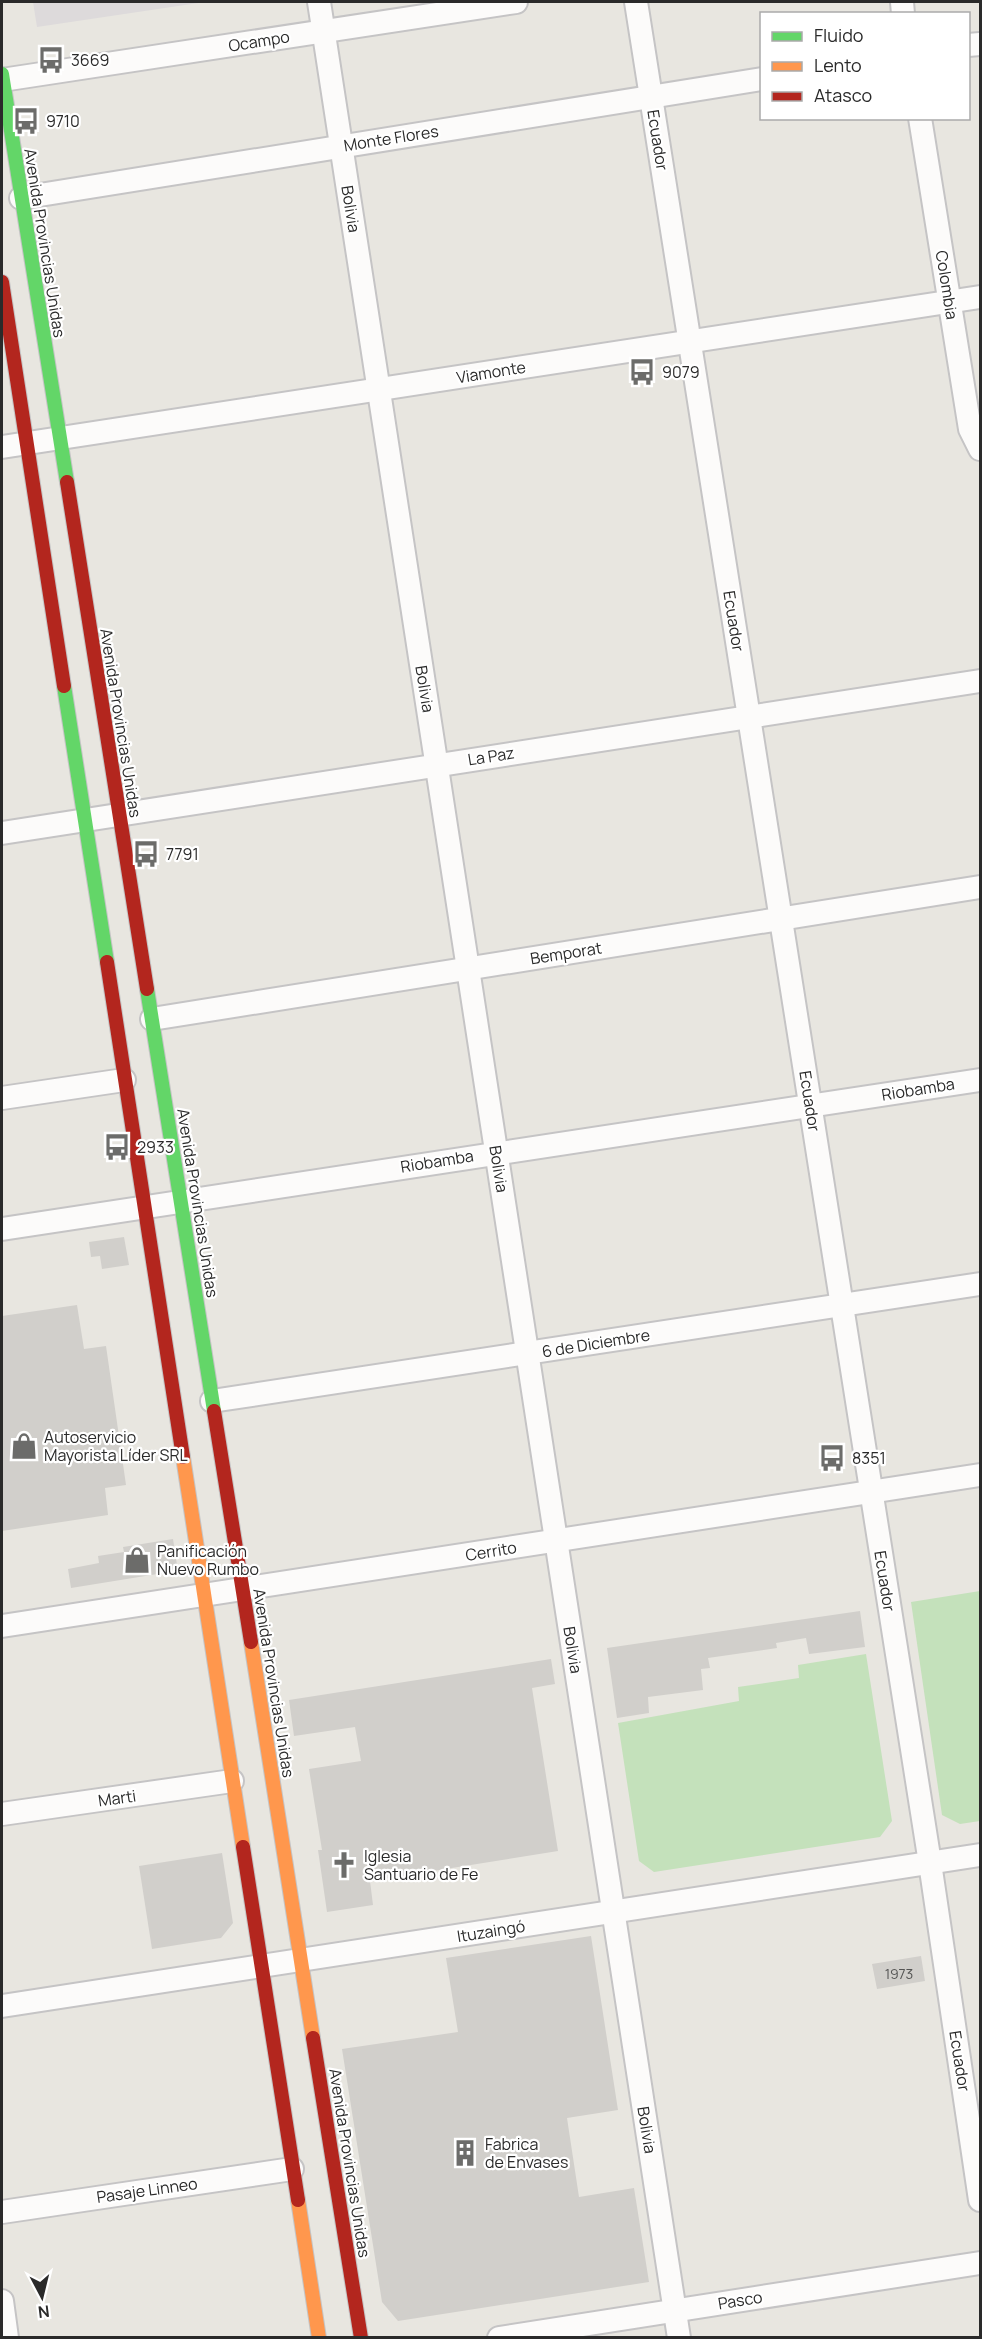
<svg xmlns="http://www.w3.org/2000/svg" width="982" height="2339" viewBox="0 0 982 2339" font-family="Manrope,sans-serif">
<rect width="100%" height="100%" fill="#e8e6e0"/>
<polygon fill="#dddadb" points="33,2 205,2 37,27"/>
<g fill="#c4e1bb">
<polygon points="980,1591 980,1821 960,1824 942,1815 911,1602"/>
<polygon points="866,1654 892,1821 880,1837 654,1872 639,1861 618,1723 739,1701 738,1687 799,1678 798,1665"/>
</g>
<g fill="#d1cfcb">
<polygon points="124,1237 129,1265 102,1269 100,1256 91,1257 89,1242"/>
<polygon points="77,1305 84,1349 106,1346 126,1485 105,1488 108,1515 2,1531 2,1316"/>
<polygon points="173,1539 177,1565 170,1572 71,1588 68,1569 99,1563 98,1556 124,1552 123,1547"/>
<polygon points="860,1611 865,1647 809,1654 806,1638 776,1643 777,1648 708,1658 710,1668 701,1669 703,1690 648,1697 649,1713 617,1718 607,1648"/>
<polygon points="551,1659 555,1684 532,1688 558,1851 370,1881 373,1905 327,1912 318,1850 322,1850 309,1769 361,1761 355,1727 294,1736 289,1700"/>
<polygon points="222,1853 233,1923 221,1938 152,1949 139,1866"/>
<polygon points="591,1936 618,2110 567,2118 579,2197 634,2188 649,2282 398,2321 382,2302 342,2049 458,2032 446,1958"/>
<polygon points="921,1956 925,1981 877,1989 872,1964"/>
</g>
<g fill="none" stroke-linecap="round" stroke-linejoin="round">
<defs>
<g id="street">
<polyline points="319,2 679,2338"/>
<polyline points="636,2 930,1863 980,2200"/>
<polyline points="902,2 903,14"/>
<polyline points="968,45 980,44"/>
<polyline points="2,80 516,2"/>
<polyline points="920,118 970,429 980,449"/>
<polyline points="21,198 762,79"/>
<polyline points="2,447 980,297"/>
<polyline points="2,833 980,681"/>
<polyline points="152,1019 980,887"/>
<polyline points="2,1098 124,1080"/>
<polyline points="2,1229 980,1080"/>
<polyline points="212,1401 980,1284"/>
<polyline points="2,1626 980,1475"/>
<polyline points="2,1814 232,1781"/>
<polyline points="2,2006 980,1855"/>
<polyline points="2,2212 292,2169"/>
<polyline points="2,2301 7,2338"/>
<polyline points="499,2338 980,2263"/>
</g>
<g id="fast">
<polyline points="2,74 67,482"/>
<polyline points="64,686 107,962"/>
<polyline points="147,989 214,1411"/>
</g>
<g id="slow">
<polyline points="183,1457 243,1847"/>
<polyline points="251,1642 313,2038"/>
<polyline points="298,2200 319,2338"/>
</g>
<g id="jam">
<polyline points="2,282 64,686"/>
<polyline points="67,482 147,989"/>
<polyline points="107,962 183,1457"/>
<polyline points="214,1411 251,1642"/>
<polyline points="243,1847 298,2200"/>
<polyline points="313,2038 361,2338"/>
</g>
</defs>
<use href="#street" stroke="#c5c4c5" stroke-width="26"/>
<use href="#fast" stroke="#c5c4c5" stroke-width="16"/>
<use href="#slow" stroke="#c5c4c5" stroke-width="16"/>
<use href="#jam" stroke="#c5c4c5" stroke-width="16"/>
<use href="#street" stroke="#fcfbfa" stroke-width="22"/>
<use href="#fast" stroke="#63d668" stroke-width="14"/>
<use href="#slow" stroke="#ff974d" stroke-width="14"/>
<use href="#jam" stroke="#b3261e" stroke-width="14"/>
</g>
<defs>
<symbol id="bus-bare" viewBox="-9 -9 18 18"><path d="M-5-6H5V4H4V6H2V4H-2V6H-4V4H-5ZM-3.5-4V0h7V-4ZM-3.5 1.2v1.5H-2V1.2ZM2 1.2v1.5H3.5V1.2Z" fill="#6c6c6a" stroke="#fff" stroke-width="2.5" paint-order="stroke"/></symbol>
<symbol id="shop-bare" viewBox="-9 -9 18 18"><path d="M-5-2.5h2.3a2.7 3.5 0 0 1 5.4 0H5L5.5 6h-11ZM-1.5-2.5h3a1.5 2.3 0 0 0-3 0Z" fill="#6c6c6a" stroke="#fff" stroke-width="2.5" paint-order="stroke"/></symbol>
<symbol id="church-bare" viewBox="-9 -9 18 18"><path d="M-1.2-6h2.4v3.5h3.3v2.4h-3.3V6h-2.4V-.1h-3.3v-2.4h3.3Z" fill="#6c6c6a" stroke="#fff" stroke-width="2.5" paint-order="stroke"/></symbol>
<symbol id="building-bare" viewBox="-9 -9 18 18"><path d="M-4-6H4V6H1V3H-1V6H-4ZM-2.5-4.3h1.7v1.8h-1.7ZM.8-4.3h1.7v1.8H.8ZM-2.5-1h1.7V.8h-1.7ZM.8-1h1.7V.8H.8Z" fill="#6c6c6a" stroke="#fff" stroke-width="2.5" paint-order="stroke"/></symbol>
</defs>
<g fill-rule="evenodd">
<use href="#bus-bare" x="32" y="41" width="38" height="38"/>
<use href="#bus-bare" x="7" y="102" width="38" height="38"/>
<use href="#bus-bare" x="623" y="353" width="38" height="38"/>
<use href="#bus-bare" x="127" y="835" width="38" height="38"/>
<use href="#bus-bare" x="98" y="1128" width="38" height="38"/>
<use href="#shop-bare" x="5" y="1427" width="38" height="38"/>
<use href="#bus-bare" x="813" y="1439" width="38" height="38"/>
<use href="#shop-bare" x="118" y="1541" width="38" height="38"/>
<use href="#church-bare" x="325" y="1846" width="38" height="38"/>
<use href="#building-bare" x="446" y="2134" width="38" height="38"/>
</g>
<g text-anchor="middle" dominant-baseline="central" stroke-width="4.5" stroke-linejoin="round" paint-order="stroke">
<g font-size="14" fill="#545453">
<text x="899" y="1973">1973</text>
</g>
<g font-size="16" fill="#2a2a2a" stroke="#fff">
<text transform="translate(259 41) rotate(-9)">Ocampo</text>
<text transform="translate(391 138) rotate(-9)">Monte Flores</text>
<text transform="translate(658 140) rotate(81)">Ecuador</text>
<text transform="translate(351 209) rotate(81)">Bolivia</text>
<text transform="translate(45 243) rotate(81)">Avenida Provincias Unidas</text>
<text transform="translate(947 285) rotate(81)">Colombia</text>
<text transform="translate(491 372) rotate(-9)">Viamonte</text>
<text transform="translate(734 621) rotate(81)">Ecuador</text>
<text transform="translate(425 689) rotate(81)">Bolivia</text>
<text transform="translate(121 723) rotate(81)">Avenida Provincias Unidas</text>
<text transform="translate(491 756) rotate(-9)">La Paz</text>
<text transform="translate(566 953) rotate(-9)">Bemporat</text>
<text transform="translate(918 1089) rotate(-9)">Riobamba</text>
<text transform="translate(810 1101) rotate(81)">Ecuador</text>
<text transform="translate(437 1161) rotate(-9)">Riobamba</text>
<text transform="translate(499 1169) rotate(81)">Bolivia</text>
<text transform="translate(198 1203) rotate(81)">Avenida Provincias Unidas</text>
<text transform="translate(596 1343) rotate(-9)">6 de Diciembre</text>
<text transform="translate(491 1551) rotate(-9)">Cerrito</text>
<text transform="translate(885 1581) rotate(81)">Ecuador</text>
<text transform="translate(573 1650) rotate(81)">Bolivia</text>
<text transform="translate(274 1683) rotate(81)">Avenida Provincias Unidas</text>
<text transform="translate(117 1798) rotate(-8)">Marti</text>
<text transform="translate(491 1931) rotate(-9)">Ituzaingó</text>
<text transform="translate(960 2061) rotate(81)">Ecuador</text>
<text transform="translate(647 2130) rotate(81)">Bolivia</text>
<text transform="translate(350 2163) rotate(81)">Avenida Provincias Unidas</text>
<text transform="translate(147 2190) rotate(-8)">Pasaje Linneo</text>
<text transform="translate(740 2300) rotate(-9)">Pasco</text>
</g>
<g font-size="16" fill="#2a2a2a" stroke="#fff" text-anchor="start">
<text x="71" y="60">3669</text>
<text x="46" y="121">9710</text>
<text x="662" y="372">9079</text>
<text x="166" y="854">7791</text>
<text x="137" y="1147">2933</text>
<text x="44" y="1437">Autoservicio<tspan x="44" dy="18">Mayorista Líder SRL</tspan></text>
<text x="852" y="1458">8351</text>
<text x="157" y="1551">Panificación<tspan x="157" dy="18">Nuevo Rumbo</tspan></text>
<text x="364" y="1856">Iglesia<tspan x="364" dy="18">Santuario de Fe</tspan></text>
<text x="485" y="2144">Fabrica<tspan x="485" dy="18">de Envases</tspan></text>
</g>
</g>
<rect width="982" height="2339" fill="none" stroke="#2a2a2a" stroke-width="6"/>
<rect x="760" y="12" width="210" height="108" fill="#ffffff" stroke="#aaaaaa" stroke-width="1.5"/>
<rect x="772" y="32" width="30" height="9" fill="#63d668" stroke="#aaaaaa" stroke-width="1.5"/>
<text x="814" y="42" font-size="18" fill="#2a2a2a">Fluido</text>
<rect x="772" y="62" width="30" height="9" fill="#ff974d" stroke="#aaaaaa" stroke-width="1.5"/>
<text x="814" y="72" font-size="18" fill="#2a2a2a">Lento</text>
<rect x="772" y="92" width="30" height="9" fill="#b3261e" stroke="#aaaaaa" stroke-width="1.5"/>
<text x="814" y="102" font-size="18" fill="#2a2a2a">Atasco</text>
<g transform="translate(42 2297) rotate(173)" stroke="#ffffff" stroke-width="4.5" paint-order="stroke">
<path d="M0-4.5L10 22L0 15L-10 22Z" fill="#2a2a2a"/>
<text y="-9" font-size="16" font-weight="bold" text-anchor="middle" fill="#2a2a2a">N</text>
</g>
</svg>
